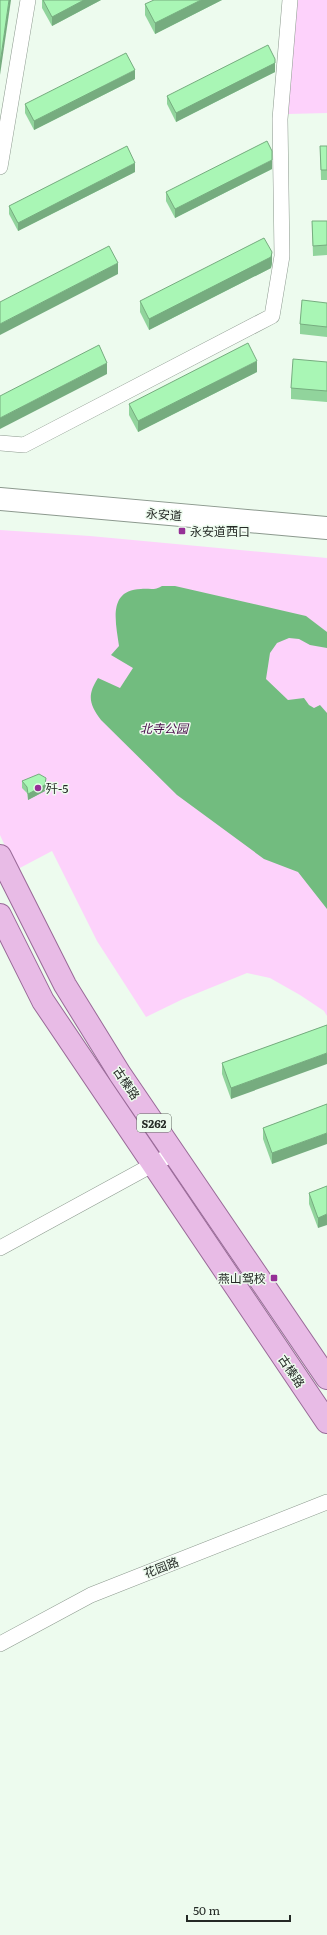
<svg xmlns="http://www.w3.org/2000/svg" width="327" height="1935" viewBox="0 0 327 1935" font-family="Literata,'Noto Sans SC',serif">
<rect width="100%" height="100%" fill="#edfbee"/>
<g fill="#fdd2fb">
<polygon points="296,0 327,0 327,113 288,114"/>
<polygon points="0,530 90,536 327,558 327,1016 324,1011 300,995 270,978 247,973 183,999 146,1017 97,941 52,851 16,870 0,835"/>
</g>
<path fill="#72bc7f" d="M162 586H175L306 616 327 632V648L310 645 299 639 289 638 277 643 270 653 266 679 288 700 304 698 309 705 314 708 320 705 327 713V909L298 872 264 859 177 795 101 720C89 704 87 695 98 678L120 688 133 668 111 655 119 646C116 623 107 590 141 589 149 588 154 591 162 586Z"/>
<g fill="none" stroke-linecap="round" stroke-linejoin="round">
<defs>
<g id="minor">
<polyline points="0,167 28,0"/>
<polyline points="0,443 24,445 272,316 282,256 280,119 290,0"/>
<polyline points="0,1248 174,1153"/>
<polyline points="0,1644 91,1595 327,1502"/>
</g>
<polyline id="secondary" points="0,499 327,528"/>
<g id="primary">
<polyline points="0,856 65,985 120,1074 327,1378"/>
<polyline points="0,915 43,1001 327,1422"/>
</g>
</defs>
<use href="#minor" stroke="#8c998e" stroke-width="16"/>
<use href="#secondary" stroke="#8c998e" stroke-width="24"/>
<use href="#primary" stroke="#996a98" stroke-width="24"/>
<use href="#minor" stroke="#fff" stroke-width="15"/>
<use href="#secondary" stroke="#fff" stroke-width="22"/>
<use href="#primary" stroke="#e8bbe6" stroke-width="22"/>
</g>
<g fill="#91d49c">
<polygon points="42,0 101,0 52,26 42,8"/>
<polygon points="222,0 155,34 145,15 145,4"/>
<polygon points="275,68 275,72 176,122 167,104 167,96"/>
<polygon points="135,79 34,130 25,113 25,104"/>
<polygon points="320,146 327,146 327,180 321,180"/>
<polygon points="272,169 175,218 166,201 166,192"/>
<polygon points="135,172 18,231 9,214 9,206"/>
<polygon points="312,221 327,221 327,255 313,256"/>
<polygon points="272,263 271,268 149,330 140,312 140,301"/>
<polygon points="327,303 327,337 300,334 300,324"/>
<polygon points="327,362 327,402 291,399 291,388"/>
<polygon points="257,372 138,432 129,415 129,404"/>
<polygon points="22,781 46,784 45,791 28,800 27,793 22,788"/>
<polygon points="327,1025 231,1099 222,1074 222,1063"/>
<polygon points="327,1104 272,1164 263,1139 263,1128"/>
<polygon points="327,1186 318,1228 309,1204 309,1193"/>
</g>
<g fill="#76ac7f">
<polygon points="9,0 11,0 0,75 0,64"/>
<polygon points="84,0 101,0 52,26 52,17"/>
<polygon points="201,0 222,0 155,34 155,23"/>
<polygon points="275,59 275,72 176,122 176,113"/>
<polygon points="135,70 135,79 34,130 34,121"/>
<polygon points="272,160 272,169 175,218 175,209"/>
<polygon points="135,163 135,172 18,231 18,223"/>
<polygon points="272,252 272,263 271,268 149,330 149,319"/>
<polygon points="118,263 118,274 0,335 0,324"/>
<polygon points="257,361 257,372 138,432 138,421"/>
<polygon points="107,363 107,374 0,429 0,418"/>
<polygon points="46,778 46,784 45,791 28,800 28,794"/>
<polygon points="327,1053 327,1064 231,1099 231,1088"/>
<polygon points="327,1133 327,1144 272,1164 272,1153"/>
<polygon points="327,1214 327,1225 318,1228 318,1218"/>
</g>
<g fill="#a9f6b5" stroke="#76ac7f">
<polygon points="0,0 9,0 0,64"/>
<polygon points="43,0 84,0 52,17"/>
<polygon points="154,0 201,0 155,23 145,4"/>
<polygon points="268,45 275,59 275,63 176,113 167,96"/>
<polygon points="126,53 135,70 34,121 25,104"/>
<polygon points="267,141 272,151 272,160 175,209 166,192"/>
<polygon points="127,146 135,163 18,223 9,206"/>
<polygon points="320,146 327,146 327,170 321,170"/>
<polygon points="312,221 327,221 327,245 313,246"/>
<polygon points="264,238 272,252 271,257 149,319 140,301"/>
<polygon points="109,246 118,263 0,324 0,302"/>
<polygon points="302,300 327,303 327,327 300,324"/>
<polygon points="248,343 257,361 138,421 129,404"/>
<polygon points="99,345 107,363 0,418 0,396"/>
<polygon points="293,359 327,362 327,391 291,388"/>
<polygon points="39,774 46,778 45,785 28,794 27,787 22,781"/>
<polygon points="327,1025 327,1053 231,1088 222,1063"/>
<polygon points="327,1104 327,1133 272,1153 263,1128"/>
<polygon points="327,1186 327,1214 318,1218 309,1193"/>
</g>
<g fill="#953096" stroke="#edfbee" stroke-width="1.5">
<rect x="178" y="527" width="8" height="8" rx="2"/>
<circle cx="38" cy="788" r="4"/>
<rect x="270" y="1274" width="8" height="8" rx="2"/>
</g>
<g text-anchor="middle" dominant-baseline="central" stroke-width="3" stroke-linejoin="round" paint-order="stroke">
<rect fill="#edfbee" stroke="#606861" stroke-width="1" x="137" y="1114" width="34" height="18" rx="3"/>
<g font-size="11" font-weight="bold" fill="#242925">
<text x="154" y="1123">S262</text>
</g>
<g font-size="12" fill="#242925" stroke="#edfbee">
<text transform="translate(164 514) rotate(5)">永安道</text>
<text transform="translate(127 1083) rotate(56)">古榛路</text>
<text transform="translate(292 1371) rotate(56)">古榛路</text>
<text transform="translate(161 1567) rotate(-21)">花园路</text>
</g>
<g font-size="12" fill="#242925" stroke="#edfbee" text-anchor="start">
<text x="190" y="531">永安道西口</text>
<text x="46" y="788">歼-5</text>
<text x="266" y="1278" text-anchor="end">燕山驾校</text>
</g>
<g font-size="12" font-style="italic" fill="#490d4a" stroke="#edfbee">
<text x="164" y="728">北寺公园</text>
</g>
</g>
<path d="M187 1915v6h103v-6" fill="none" stroke="#242925" stroke-width="2"/>
<text x="193" y="1915" font-size="12" fill="#242925" stroke="#edfbee" stroke-width="3" paint-order="stroke">50 m</text>
</svg>
